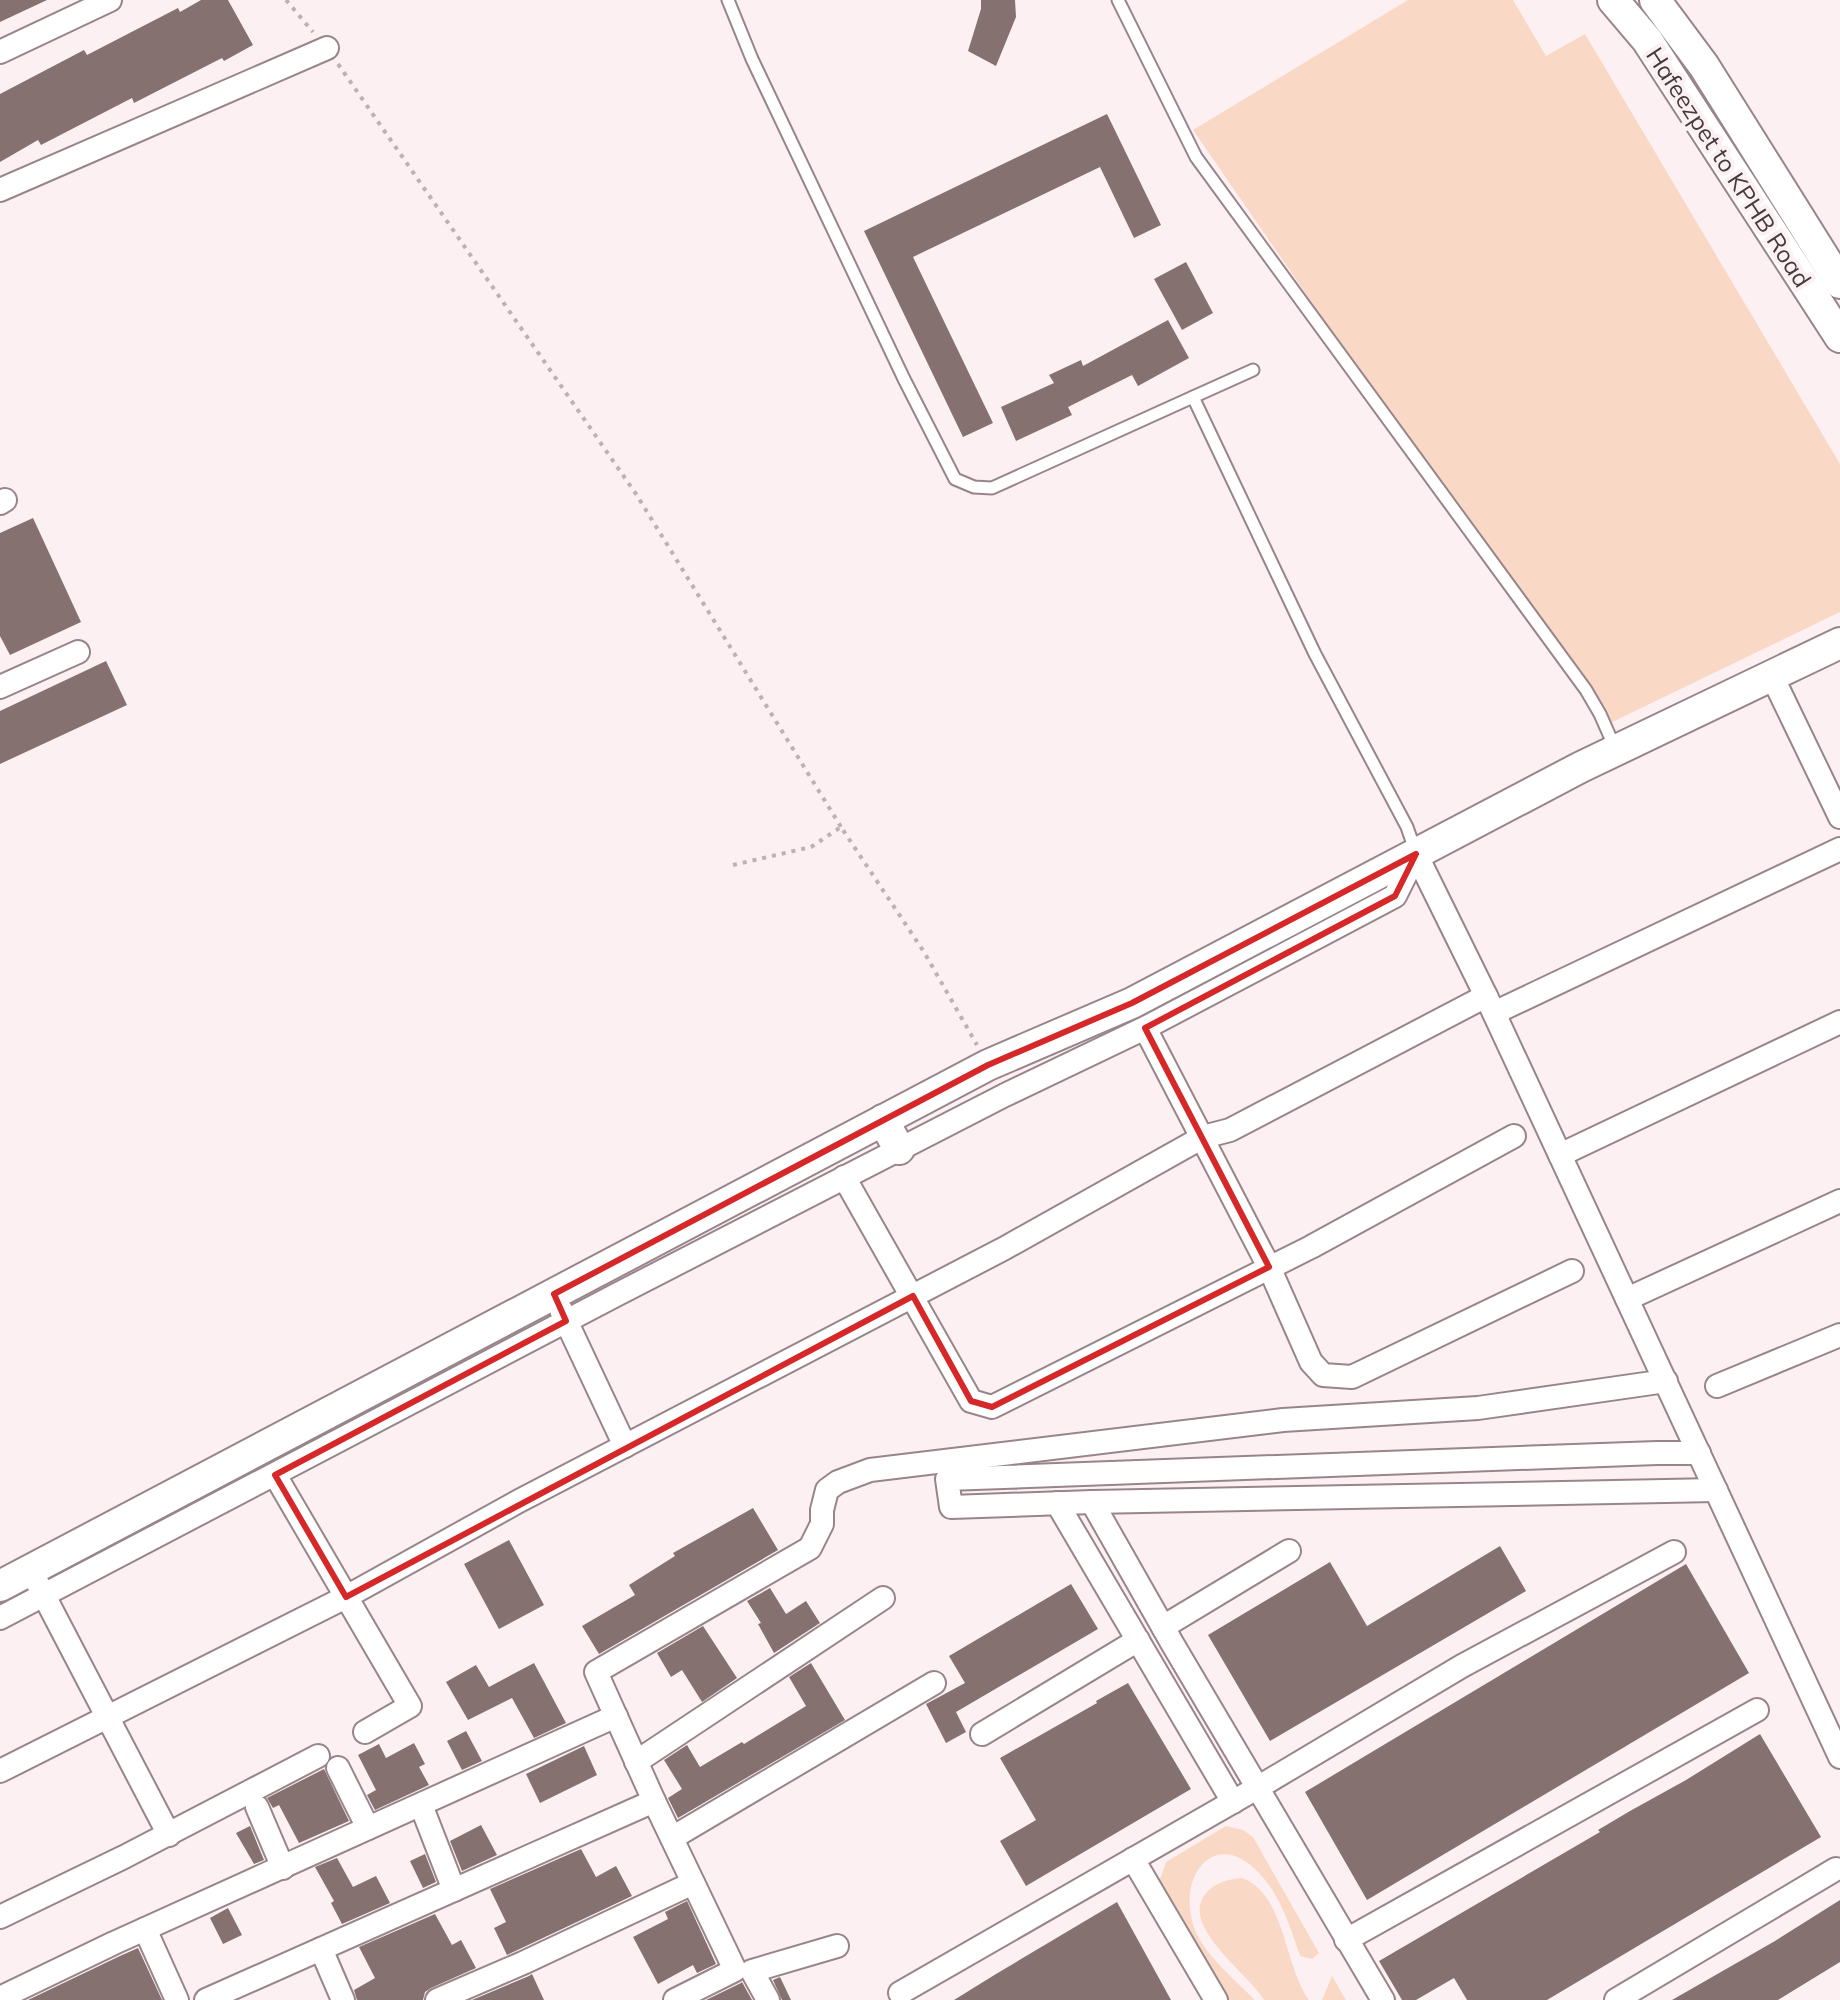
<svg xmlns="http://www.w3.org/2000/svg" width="1840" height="2000" viewBox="0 0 1840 2000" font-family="Mulish,sans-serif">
<rect width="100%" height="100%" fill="#fdf0f3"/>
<g fill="#f9d8c6">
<polygon points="1408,0 1513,0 1546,56 1585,34 1840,464 1840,612 1604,726 1193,130"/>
<path d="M1226 1826 1243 1830 1253 1837 1319 1953 1312 1959 1300 1956C1290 1927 1281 1896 1259 1873 1214 1825 1175 1878 1195 1930 1206 1956 1235 1980 1255 2000H1222L1159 1882 1166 1862Z"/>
<path d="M1242 1878C1285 1893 1284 1966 1309 2000H1264C1250 1975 1182 1928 1204 1896 1213 1883 1228 1879 1242 1878Z"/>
<polygon points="1332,1976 1346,2000 1322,2000"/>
</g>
<g fill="#857270">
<polygon points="0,0 47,0 0,22"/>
<polygon points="201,0 228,0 253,45 224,61 222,58 134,103 132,98 41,145 38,140 0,162 0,94 84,50 87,55 178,8 180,12"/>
<polygon points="981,0 1015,0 1016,17 996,66 968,51 981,9"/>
<polygon points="1107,114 1161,225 1134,238 1100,167 913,257 993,423 963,437 864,231"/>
<polygon points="1186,262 1213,313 1182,330 1154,279"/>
<polygon points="1168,320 1189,358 1138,386 1132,375 1068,407 1072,415 1016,441 1001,407 1054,383 1049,375 1081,360 1083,366"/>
<polygon points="33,518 81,622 10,655 0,636 0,533"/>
<polygon points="106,661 127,705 0,764 0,711"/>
<polygon points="753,1508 778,1550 599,1654 582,1626 635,1595 629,1585 675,1556 673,1553"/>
<polygon points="509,1540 544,1605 499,1629 464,1564"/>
<polygon points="1500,1546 1526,1591 1270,1741 1208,1635 1330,1562 1367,1626"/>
<polygon points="1686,1564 1749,1673 1367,1900 1305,1792"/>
<polygon points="1071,1584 1098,1629 956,1712 966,1732 946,1743 926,1704 965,1683 949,1656"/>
<polygon points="770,1588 786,1614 806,1601 820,1623 774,1653 758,1624 761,1623 747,1601"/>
<polygon points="703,1626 737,1678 702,1702 682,1670 671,1677 657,1653"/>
<polygon points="534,1663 566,1723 534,1738 512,1698 468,1720 446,1682 476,1665 489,1687"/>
<polygon points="811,1663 845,1720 678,1818 668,1798 682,1789 664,1760 687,1745 700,1767 742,1742 744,1744 806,1706 789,1677"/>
<polygon points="1128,1683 1191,1789 1026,1886 1000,1841 1036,1820 1000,1758 1097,1703 1096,1701"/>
<polygon points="466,1731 482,1761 462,1770 447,1741"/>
<polygon points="1760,1734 1821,1837 1547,2000 1467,2000 1454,1978 1416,2000 1402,2000 1379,1961 1600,1832 1598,1830 1630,1811 1686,1780"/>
<polygon points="414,1743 425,1764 419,1767 429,1785 375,1810 367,1795 376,1790 358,1755 379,1744 386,1758"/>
<polygon points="584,1746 597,1775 540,1803 526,1774"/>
<polygon points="324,1769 349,1821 299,1843 279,1805 273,1808 267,1798"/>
<polygon points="481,1825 497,1855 462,1871 450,1841"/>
<polygon points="250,1826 264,1860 254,1864 236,1833"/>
<polygon points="581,1849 596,1877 616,1866 632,1896 507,1955 494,1928 506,1922 490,1889"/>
<polygon points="425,1854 436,1882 423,1888 410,1861"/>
<polygon points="337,1858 353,1887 376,1876 390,1903 342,1924 331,1903 334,1901 315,1867"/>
<polygon points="1840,1900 1840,1962 1791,1992 1778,2000 1672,2000 1775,1941"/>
<polygon points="687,1901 716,1964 697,1973 693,1965 658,1984 633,1937 668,1919 665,1912"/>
<polygon points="1117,1902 1171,2000 954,2000 996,1974"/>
<polygon points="228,1908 242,1935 223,1944 210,1918"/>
<polygon points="435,1914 452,1945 461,1940 476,1968 431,1988 425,1992 423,2000 357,2000 354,1990 375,1978 359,1947"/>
<polygon points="138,1948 162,2000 28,2000 120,1956"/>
<polygon points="532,1974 544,2000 472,2000 529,1976"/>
<polygon points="780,1977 791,2000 782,2000 773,1980"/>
<polygon points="742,1982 752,2000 706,2000 741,1983"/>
</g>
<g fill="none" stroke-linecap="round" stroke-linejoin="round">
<defs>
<g id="lane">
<polyline points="728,0 752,59 904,379 955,479 974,487 992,488 1193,397 1315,654 1407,827 1416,853"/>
<polyline points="1118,0 1196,157 1586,690 1600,714 1615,748"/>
<polyline points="1193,397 1253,370"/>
</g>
<g id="street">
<polyline points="0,52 110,0"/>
<polyline points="0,190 327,48"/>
<polyline points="0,503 5,500"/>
<polyline points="1771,674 1840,817"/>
<polyline points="0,687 78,652"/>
<polyline points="1416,854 1486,996 1840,1757"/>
<polyline points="1494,1013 1840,849"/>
<polyline points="1145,1028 1269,1267 1311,1362 1323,1375 1352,1377 1572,1271"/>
<polyline points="1560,1155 1840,1022"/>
<polyline points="844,1177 971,1401 992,1407 1311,1247 1514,1136"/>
<polyline points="1627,1299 1840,1201"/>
<polyline points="561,1310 625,1446"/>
<polyline points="1717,1386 1840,1335"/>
<polyline points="1699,1453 1657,1453 947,1479 951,1507 1092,1502 1716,1490"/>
<polyline points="275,1475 410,1706 365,1732"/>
<polyline points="1092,1502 1172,1643 1383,2000"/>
<polyline points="1057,1503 1233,1802"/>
<polyline points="38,1584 169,1835"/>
<polyline points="0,1618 616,1295 1005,1095 1145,1028 1395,896 1416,854"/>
<polyline points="1163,1627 1289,1551"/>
<polyline points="982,1734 1138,1640"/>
<polyline points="636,1762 883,1598"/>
<polyline points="338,1768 368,1828"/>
<polyline points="0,1771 346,1597 519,1501 1005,1248 1203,1137 1230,1130 1486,996"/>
<polyline points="421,1805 454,1890"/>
<polyline points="257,1807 283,1868"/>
<polyline points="672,1838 934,1683"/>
<polyline points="1133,1859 1216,2000"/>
<polyline points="0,1917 124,1857 318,1756"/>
<polyline points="145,1929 177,2000"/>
<polyline points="1346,1940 1757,1710"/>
<polyline points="321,1949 343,2000"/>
<polyline points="900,1993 1257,1788 1462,1666 1674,1552"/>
<polyline points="0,1998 114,1943 616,1716"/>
<polyline points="206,2000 654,1801"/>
<polyline points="437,2000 523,1963 693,1883"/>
<polyline points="675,2000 735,1970 654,1801 596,1672 810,1548 822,1524 822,1510 827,1490 838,1482 870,1470 1283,1420 1478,1408 1666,1381"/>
<polyline points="768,2000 752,1971 837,1946"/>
<polyline points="1616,2000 1836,1869"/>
</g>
<g id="secondary">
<polyline points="1613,0 1647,40 1840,337"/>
<polyline points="1655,0 1704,66 1840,283"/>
<polyline points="883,1120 899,1149"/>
<polyline points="0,1586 988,1065 1132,1003 1581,767 1840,643"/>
</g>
</defs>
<use href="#lane" stroke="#98858a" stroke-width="15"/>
<use href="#street" stroke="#98858a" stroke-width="26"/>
<use href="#secondary" stroke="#98858a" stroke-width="34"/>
<g stroke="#bcb1b3" stroke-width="4" stroke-dasharray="4 6" stroke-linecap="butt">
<polyline points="286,0 313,32"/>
<polyline points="338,64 636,494 841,827"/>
<polyline points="733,865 811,847 841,827 924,952 977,1045"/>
</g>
<use href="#lane" stroke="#fff" stroke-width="11"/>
<use href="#street" stroke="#fff" stroke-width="22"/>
<use href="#secondary" stroke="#fff" stroke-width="30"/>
</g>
<path fill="none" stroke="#d62828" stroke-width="6" stroke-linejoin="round" d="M1416 854 1395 896 1145 1028 1269 1267 992 1407 971 1401 913 1296 346 1597 275 1475 566 1321 554 1294 988 1065 1132 1003Z"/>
<g text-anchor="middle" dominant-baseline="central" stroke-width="8" stroke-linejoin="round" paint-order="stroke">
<g font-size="24" fill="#423a3c" stroke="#fdf0f3">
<text transform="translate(1729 167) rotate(57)">Hafeezpet to KPHB Road</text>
</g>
</g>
</svg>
